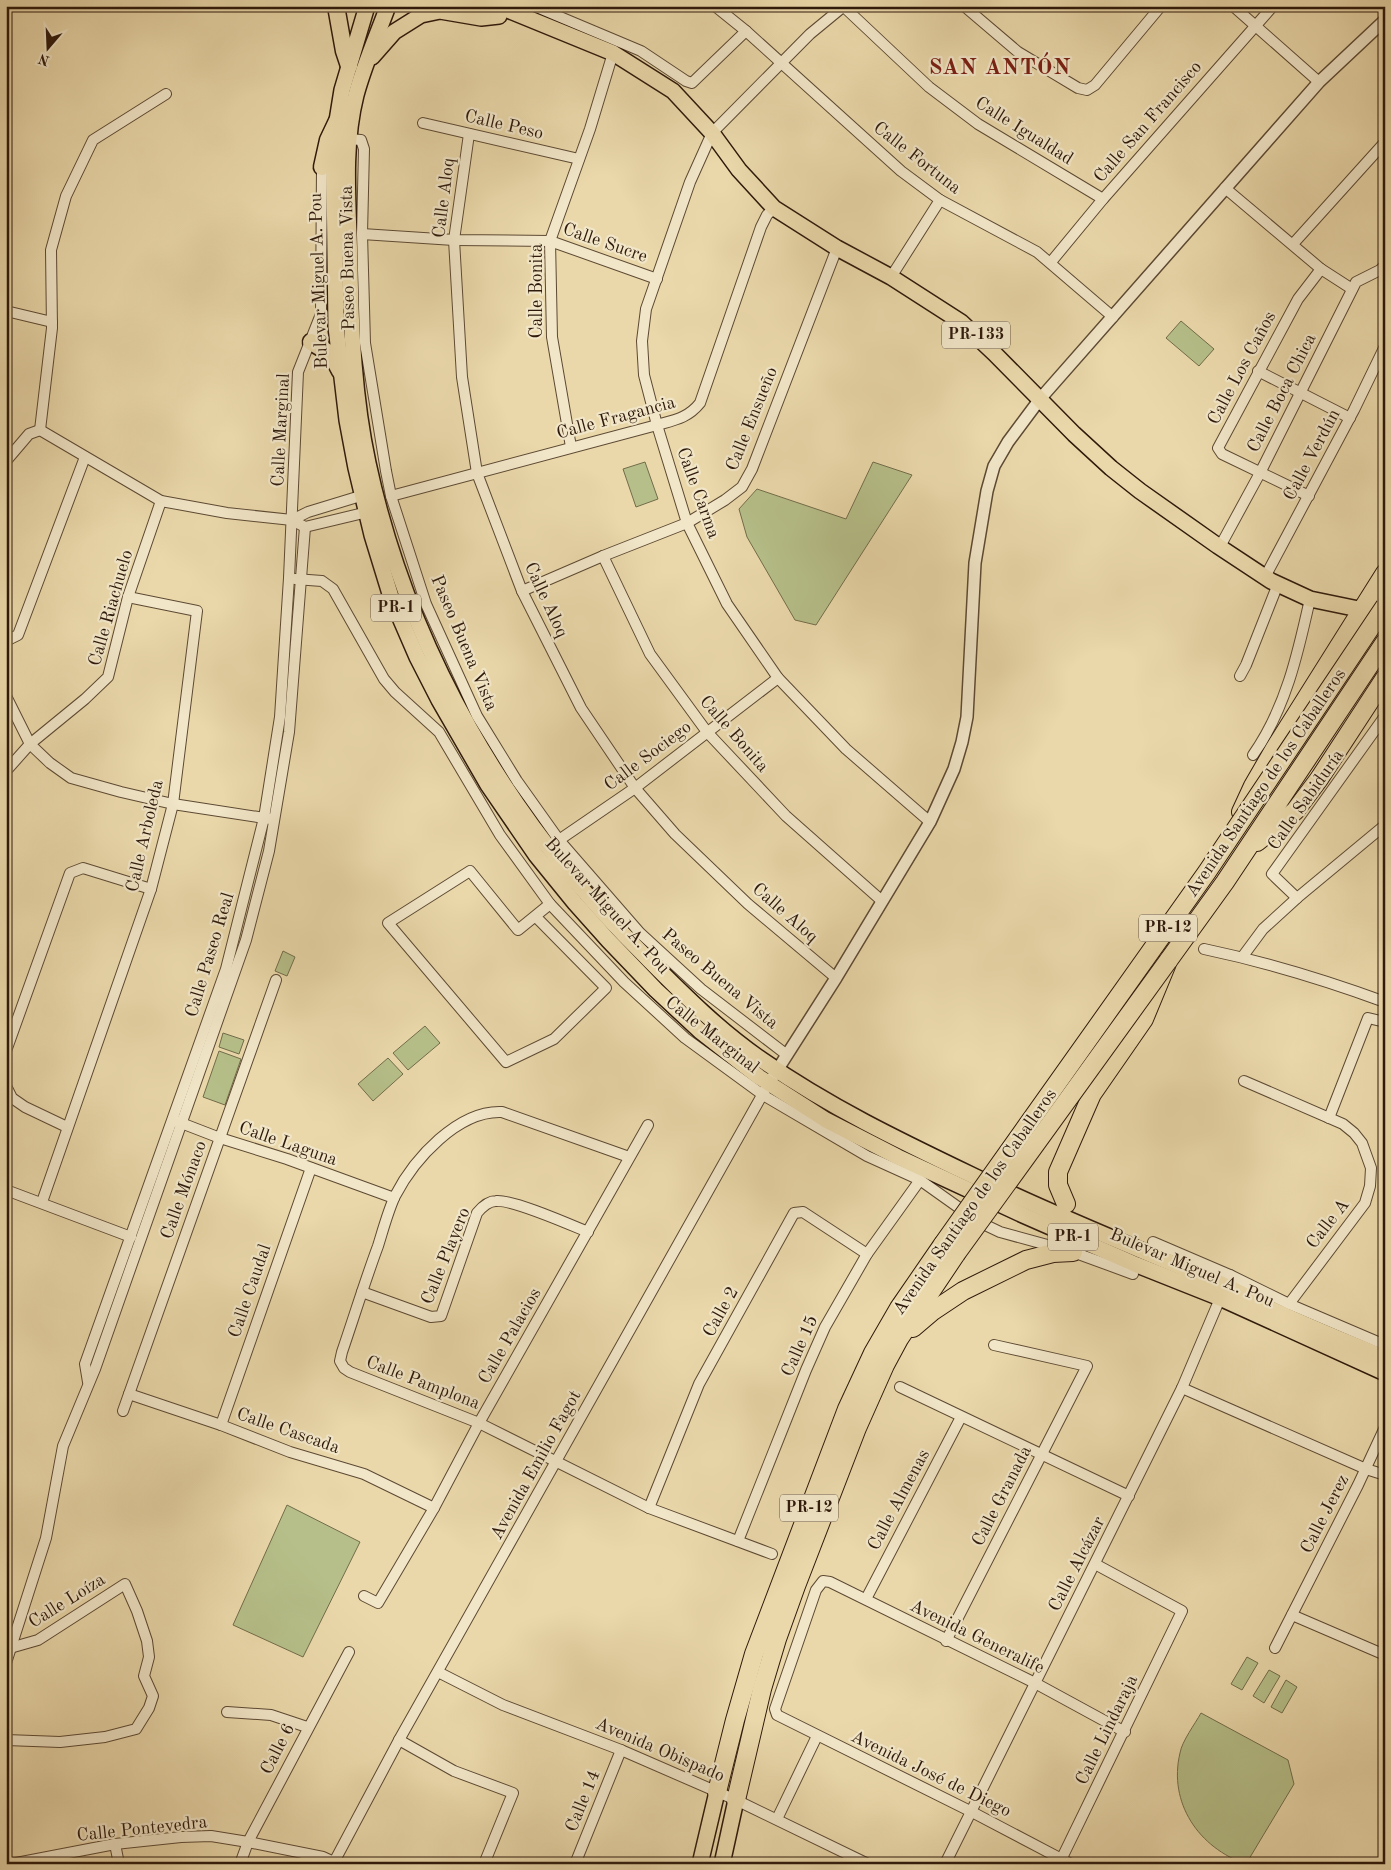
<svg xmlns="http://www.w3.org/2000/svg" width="1391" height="1870" viewBox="0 0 1391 1870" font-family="'Old Standard TT',serif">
<rect width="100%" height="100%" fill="#ead8aa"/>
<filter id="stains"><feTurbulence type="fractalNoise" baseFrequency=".004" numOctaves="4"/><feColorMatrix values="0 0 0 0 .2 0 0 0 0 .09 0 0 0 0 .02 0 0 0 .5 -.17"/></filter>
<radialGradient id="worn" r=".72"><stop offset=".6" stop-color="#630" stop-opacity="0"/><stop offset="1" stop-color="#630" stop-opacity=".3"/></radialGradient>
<g fill="#b6bf89" stroke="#726c4a">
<polygon points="1181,321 1214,349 1199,366 1166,338"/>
<polygon points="645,462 658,499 636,507 623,469"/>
<polygon points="873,462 912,475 816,625 795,620 747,537 739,509 757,489 846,519"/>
<polygon points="283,951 295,957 287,976 275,971"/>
<polygon points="425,1026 440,1043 408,1070 393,1053"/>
<polygon points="223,1033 244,1040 239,1054 219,1047"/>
<polygon points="219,1051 241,1059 225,1105 203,1097"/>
<polygon points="388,1058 403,1074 373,1101 358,1084"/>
<polygon points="287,1505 360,1542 303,1657 233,1625"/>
<polygon points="1247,1657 1258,1663 1242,1690 1231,1684"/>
<polygon points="1269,1670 1280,1676 1264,1703 1253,1696"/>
<polygon points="1286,1680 1297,1687 1282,1713 1271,1707"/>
<path d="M1201 1713 1288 1760 1294 1784 1246 1864C1199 1848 1168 1803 1180 1753 1182 1741 1195 1724 1201 1713Z"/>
</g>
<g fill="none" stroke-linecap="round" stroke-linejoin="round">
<defs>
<g id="minor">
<polyline points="534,6 641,51 686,81 692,83 746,31"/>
<polyline points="715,6 746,31 901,171 940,200 1037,252 1113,317"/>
<polyline points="843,6 929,87 978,124 1103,199"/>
<polyline points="844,6 810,34 712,133 690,182 646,309 642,341 644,375 657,425 687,523 727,604 778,678 846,749 930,822"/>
<polyline points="964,6 1018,52 1078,88 1087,90 1095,85 1161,6"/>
<polyline points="1233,6 1319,82"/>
<polyline points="423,123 579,159"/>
<polyline points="469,134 454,240 462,377 477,473 522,591 581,708 635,788 675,834 748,904 836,978"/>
<polyline points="349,139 361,140 364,149 362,234 365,343 386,471 391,496 426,604 477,716 517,781 559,840 640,933 701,989 787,1055"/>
<polyline points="1225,188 1321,269 1352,289"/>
<polyline points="362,234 454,240 550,241 657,279"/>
<polyline points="1293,244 1385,142"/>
<polyline points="1051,262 1103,199 1273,6"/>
<polyline points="891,277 940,200"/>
<polyline points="6,311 52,322"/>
<polyline points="1258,371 1350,418"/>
<polyline points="40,430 52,328 51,250 66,196 93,140 166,94"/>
<polyline points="40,430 161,501 227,513 292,520 305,527 372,511"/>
<polyline points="571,447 552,337 550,241 590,129 613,53"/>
<polyline points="6,461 29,434 40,430"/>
<path d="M391 496 657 425C675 420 688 418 700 403L761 227 767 215 774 208"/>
<polyline points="1309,496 1222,454 1218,448 1298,299 1321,269"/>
<polyline points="292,520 308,512 367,494"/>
<polyline points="1218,546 1223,541 1260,473 1356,282 1380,270 1385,265"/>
<polyline points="603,556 650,654 707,732 786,816 882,901"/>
<polyline points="1265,577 1354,410 1385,346"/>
<polyline points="295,579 322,581 333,589 384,679 395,692 439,732 500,835 550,904 624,982 685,1038 763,1095 867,1156 920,1180 979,1222 1000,1232 1073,1252 1133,1274"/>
<polyline points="522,591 603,556 687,523 725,500 742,487 752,469 837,248"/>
<polyline points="6,641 18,635 85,457"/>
<polyline points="1240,676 1246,665 1278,584"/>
<polyline points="6,696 30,744 50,763 71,778 121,792 173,804 271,819"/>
<path d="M1253 755C1286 708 1298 653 1310 599"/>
<polyline points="6,771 30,744 85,699 108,677 128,597 161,501"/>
<polyline points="559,840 635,788 778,678"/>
<polyline points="1297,898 1272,874 1385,716"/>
<polyline points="536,917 606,988 554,1039 506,1062 388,923 470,871 518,930 550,904"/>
<path d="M1204 949C1266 962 1325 980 1385 1002"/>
<polyline points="1243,956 1263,929 1297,898 1385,825"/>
<polyline points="6,1051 70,873 83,868 151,889"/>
<polyline points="1244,1081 1343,1124 1354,1133 1362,1143 1371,1168 1370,1186 1365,1203 1289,1304"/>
<polyline points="6,1086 12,1098 25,1107 67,1127"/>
<polyline points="1329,1118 1368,1018 1385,1022"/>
<polyline points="176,1121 220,1138 287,1159 394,1198"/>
<path d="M629 1157 502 1112C458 1110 414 1159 395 1196 388 1211 383 1230 378 1246 365 1281 354 1317 342 1352L340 1361 344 1368 350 1372 479 1423 649 1508 772 1554"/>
<polyline points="6,1190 131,1237"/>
<polyline points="42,1202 151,889 173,804 197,611 128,597"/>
<polyline points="1153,1242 1230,1275 1289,1304 1385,1345"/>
<path d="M362 1292 431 1317 441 1316 477 1213C482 1207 488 1201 496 1201 512 1199 571 1225 588 1232"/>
<polyline points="88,1382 85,1364 226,969 264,818 280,717 289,578 298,372 321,314 322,167"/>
<polyline points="900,1387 1129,1496"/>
<polyline points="1182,1388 1366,1469 1385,1475"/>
<polyline points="129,1394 221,1425 290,1452 364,1474 434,1508"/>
<polyline points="123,1411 276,980"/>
<polyline points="221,1425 311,1168"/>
<polyline points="649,1508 699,1384 794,1213 803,1212 867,1254"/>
<polyline points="738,1541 806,1370 825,1327 867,1254 920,1180"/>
<polyline points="364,1596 378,1603 434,1508 479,1423 648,1125"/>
<polyline points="866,1599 961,1417"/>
<polyline points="1292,1615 1385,1655"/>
<polyline points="946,1641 1087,1366 994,1345"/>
<polyline points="1275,1648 1358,1485 1385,1427"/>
<polyline points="6,1663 46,1538 63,1446 95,1369 246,940 269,851 289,732 305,527"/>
<polyline points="438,1672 503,1705 621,1750 736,1800 868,1864"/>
<polyline points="227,1712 271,1715 307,1727"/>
<polyline points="6,1740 60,1742 105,1737 136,1729 149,1708 153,1696 144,1676 149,1657 147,1641 137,1611 125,1584 38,1640 10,1648"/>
<polyline points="399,1740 454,1771 513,1793 484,1864"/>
<polyline points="777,1819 817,1736"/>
<polyline points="115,1844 119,1864"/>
<polyline points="11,1864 115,1844 181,1837 211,1836 248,1842 323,1857 334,1862"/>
<polyline points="240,1864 248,1842 349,1652"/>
<polyline points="333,1864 399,1740 765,1090"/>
<polyline points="575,1864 621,1750"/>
<polyline points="945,1864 1182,1388 1230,1275"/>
<polyline points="1059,1864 1182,1611 1095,1564"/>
<polyline points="1071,1864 972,1812 777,1715 775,1709 816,1590 823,1581 830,1582 1035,1683 1125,1732"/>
</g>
<polyline id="tertiary" points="769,1083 836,978 930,822 954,769 962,742 967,717 975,563 987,491 994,466 1008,442 1040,399 1319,82 1385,20"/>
<g id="primary">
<polyline points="367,6 342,90 337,121 334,178 336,327 347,420 356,468 372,535 391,597 417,657 439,700 488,785 536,855 575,903 608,940 656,990 700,1031 759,1077 826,1120 898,1157 1023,1215 1137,1265 1220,1298 1385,1373"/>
<path d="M388 6C377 36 364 65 356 95 342 150 349 210 350 265 351 332 354 398 368 463 408 649 507 820 642 953 680 991 717 1029 762 1060 832 1109 909 1145 986 1182 1063 1219 1142 1250 1221 1284 1241 1293 1260 1304 1280 1313 1315 1329 1350 1343 1385 1358"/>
<polyline points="498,6 613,53 673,91 712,133 739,170 774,208 837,248 891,277 961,322 994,353 1074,434 1111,468 1140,491 1218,546 1271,581 1310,599 1373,612"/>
<polyline points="372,57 394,32 421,15 440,11 481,18 499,16"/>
<polyline points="700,1864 717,1792"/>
<polyline points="722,1864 736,1800"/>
</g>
<g id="trunk">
<polyline points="336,6 344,51 349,66"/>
<polyline points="500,6 502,8"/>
<polyline points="322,167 328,140 337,121"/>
<polyline points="311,342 331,354 340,371"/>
</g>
<g id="motorway">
<polyline points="1241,812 1253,786 1275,748 1385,573"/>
<polyline points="1257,842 1295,811 1319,779 1385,678"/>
<polyline points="1066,1204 1058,1185 1058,1172 1092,1094 1144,1019 1168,961 1225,882 1385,642"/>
<polyline points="913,1328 933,1311 963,1291 1026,1260 1053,1253 1073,1252"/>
<polyline points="717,1792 735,1720 754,1654 847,1409 873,1353 899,1308 943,1244"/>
<polyline points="736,1800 762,1689 777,1639 796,1586 857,1428 885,1365 899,1339 956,1254"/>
</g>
</defs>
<use href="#minor" stroke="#5d4933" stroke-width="12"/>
<use href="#tertiary" stroke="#5d4933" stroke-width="14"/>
<use href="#primary" stroke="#2e190b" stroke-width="18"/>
<use href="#trunk" stroke="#2e190b" stroke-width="19"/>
<use href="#motorway" stroke="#2e190b" stroke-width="20"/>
<use href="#minor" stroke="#f1e6c8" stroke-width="10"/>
<use href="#tertiary" stroke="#f1e6c8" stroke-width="11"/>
<use href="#primary" stroke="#ead8aa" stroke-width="15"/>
<use href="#trunk" stroke="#ead8aa" stroke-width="16"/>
<use href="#motorway" stroke="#ead8aa" stroke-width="18"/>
<defs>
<g id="motorway-bridge">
<polyline points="943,1244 1207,872 1385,606"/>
<polyline points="956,1254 1168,961"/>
</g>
</defs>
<use href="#motorway-bridge" stroke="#2e190b" stroke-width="20" stroke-linecap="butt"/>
<use href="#motorway-bridge" stroke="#ead8aa" stroke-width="18"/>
</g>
<g text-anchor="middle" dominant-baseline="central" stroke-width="4.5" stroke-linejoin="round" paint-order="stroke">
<g fill="#f1e6c8" stroke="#685644" stroke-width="1">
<rect x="942" y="321.5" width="68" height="27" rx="4"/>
<rect x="371" y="594.5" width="50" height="27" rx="4"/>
<rect x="1139" y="914.5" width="58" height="27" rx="4"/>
<rect x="1048" y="1223.5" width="50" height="27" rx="4"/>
<rect x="780" y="1494.5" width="58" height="27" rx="4"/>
</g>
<g font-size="16" font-weight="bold" fill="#2e190b">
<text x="976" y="335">PR-133</text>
<text x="396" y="608">PR-1</text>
<text x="1168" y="928">PR-12</text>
<text x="1073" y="1237">PR-1</text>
<text x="809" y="1508">PR-12</text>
</g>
<g font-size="18" fill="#2e190b" stroke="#f1e6c8">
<text transform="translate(1148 122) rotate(-49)">Calle San Francisco</text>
<text transform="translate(504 125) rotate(13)">Calle Peso</text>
<text transform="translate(1024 131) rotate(32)">Calle Igualdad</text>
<text transform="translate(917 158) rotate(38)">Calle Fortuna</text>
<text transform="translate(444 198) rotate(-83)">Calle Aloq</text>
<text transform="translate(605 243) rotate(19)">Calle Sucre</text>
<text transform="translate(348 258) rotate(-91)">Paseo Buena Vista</text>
<text transform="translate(319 281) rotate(-92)">Bulevar Miguel A. Pou</text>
<text transform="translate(537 291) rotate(-90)">Calle Bonita</text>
<text transform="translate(1242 368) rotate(-62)">Calle Los Caños</text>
<text transform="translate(1282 393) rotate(-63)">Calle Boca Chica</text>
<text transform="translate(616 418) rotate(-15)">Calle Fragancia</text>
<text transform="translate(752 419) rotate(-68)">Calle Ensueño</text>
<text transform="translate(281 430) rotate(-87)">Calle Marginal</text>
<text transform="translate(1312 455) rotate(-62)">Calle Verdún</text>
<text transform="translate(698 493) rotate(70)">Calle Carma</text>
<text transform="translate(546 600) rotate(65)">Calle Aloq</text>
<text transform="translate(111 608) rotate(-74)">Calle Riachuelo</text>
<text transform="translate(464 643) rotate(67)">Paseo Buena Vista</text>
<text transform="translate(734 734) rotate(49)">Calle Bonita</text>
<text transform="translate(648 756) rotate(-37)">Calle Sociego</text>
<text transform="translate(1266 783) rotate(-56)">Avenida Santiago de los Caballeros</text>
<text transform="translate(1306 800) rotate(-55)">Calle Sabiduría</text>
<text transform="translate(145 836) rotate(-77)">Calle Arboleda</text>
<text transform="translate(607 906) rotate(48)">Bulevar Miguel A. Pou</text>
<text transform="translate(785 913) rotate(41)">Calle Aloq</text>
<text transform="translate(210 955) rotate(-73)">Calle Paseo Real</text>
<text transform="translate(720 979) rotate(40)">Paseo Buena Vista</text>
<text transform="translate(712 1035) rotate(38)">Calle Marginal</text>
<text transform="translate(288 1144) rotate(19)">Calle Laguna</text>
<text transform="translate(184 1190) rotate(-70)">Calle Mónaco</text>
<text transform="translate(975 1202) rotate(-55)">Avenida Santiago de los Caballeros</text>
<text transform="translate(1328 1224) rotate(-52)">Calle A</text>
<text transform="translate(446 1256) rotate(-68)">Calle Playero</text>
<text transform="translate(1192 1268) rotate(23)">Bulevar Miguel A. Pou</text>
<text transform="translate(250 1291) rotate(-71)">Calle Caudal</text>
<text transform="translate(721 1312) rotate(-61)">Calle 2</text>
<text transform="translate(510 1336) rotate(-60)">Calle Palacios</text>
<text transform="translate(800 1346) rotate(-66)">Calle 15</text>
<text transform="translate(423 1383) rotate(21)">Calle Pamplona</text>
<text transform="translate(288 1431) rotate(19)">Calle Cascada</text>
<text transform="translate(536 1465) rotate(-61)">Avenida Emilio Fagot</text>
<text transform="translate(1002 1496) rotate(-63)">Calle Granada</text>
<text transform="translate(899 1500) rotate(-62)">Calle Almenas</text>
<text transform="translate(1325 1514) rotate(-63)">Calle Jerez</text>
<text transform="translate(1077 1564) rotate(-63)">Calle Alcázar</text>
<text transform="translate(67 1601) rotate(-32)">Calle Loíza</text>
<text transform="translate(977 1637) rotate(26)">Avenida Generalife</text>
<text transform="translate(1107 1730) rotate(-64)">Calle Lindaraja</text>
<text transform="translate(278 1749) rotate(-63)">Calle 6</text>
<text transform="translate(660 1750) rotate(23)">Avenida Obispado</text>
<text transform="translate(931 1774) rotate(26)">Avenida José de Diego</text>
<text transform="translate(583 1801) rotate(-68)">Calle 14</text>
<text transform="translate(142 1829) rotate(-6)">Calle Pontevedra</text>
</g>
<g font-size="22" font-weight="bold" letter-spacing="1" fill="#7a1f14" stroke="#f1e6c8">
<text x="1000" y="68">SAN ANTÓN</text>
</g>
</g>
<rect width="1391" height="1870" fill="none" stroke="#ead8aa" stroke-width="25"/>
<rect x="8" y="8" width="1376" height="1855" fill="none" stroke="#2e190b" stroke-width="2.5"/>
<rect x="12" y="12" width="1366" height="1845" fill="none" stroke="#2e190b"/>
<g transform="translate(48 48) rotate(199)" stroke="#f1e6c8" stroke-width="4" paint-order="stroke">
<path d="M0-4L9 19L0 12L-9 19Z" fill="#2e190b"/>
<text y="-8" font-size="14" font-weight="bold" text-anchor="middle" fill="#2e190b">N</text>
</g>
<rect width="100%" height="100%" filter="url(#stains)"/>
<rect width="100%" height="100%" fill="url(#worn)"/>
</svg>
